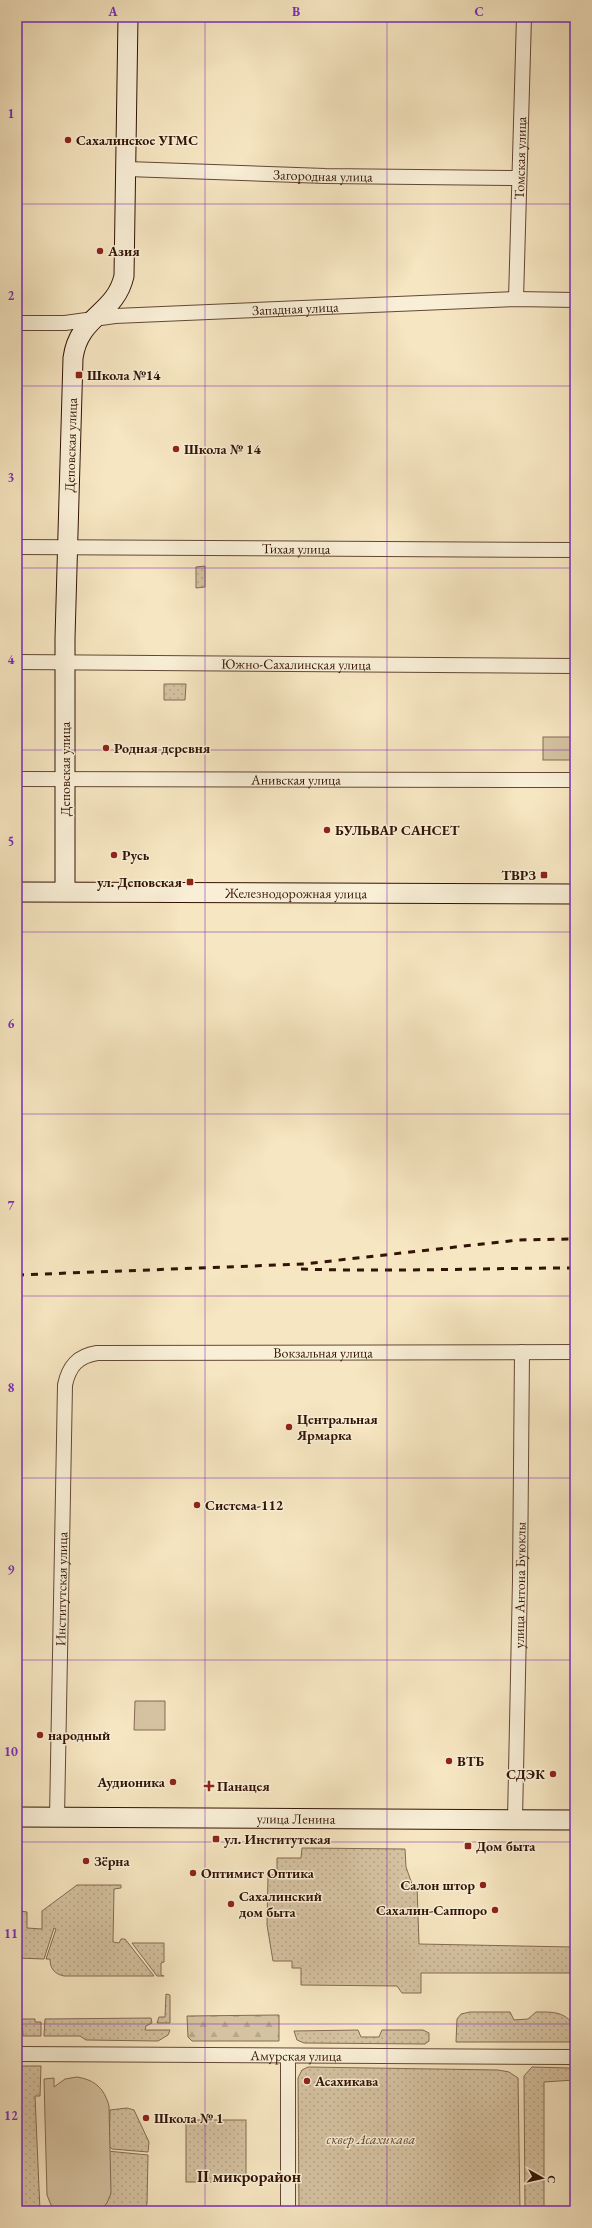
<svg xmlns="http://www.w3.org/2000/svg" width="592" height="2228" viewBox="0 0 592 2228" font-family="'EB Garamond',serif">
<defs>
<pattern id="grass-dots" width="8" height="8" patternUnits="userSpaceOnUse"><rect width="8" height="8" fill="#d5c2a1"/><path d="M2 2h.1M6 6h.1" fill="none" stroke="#b7a689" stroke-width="1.8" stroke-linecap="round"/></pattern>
<pattern id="forest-firs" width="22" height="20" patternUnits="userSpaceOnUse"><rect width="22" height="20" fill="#d5c2a1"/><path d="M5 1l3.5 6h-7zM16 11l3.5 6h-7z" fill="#b7a689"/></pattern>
</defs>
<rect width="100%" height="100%" fill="#f6e6c1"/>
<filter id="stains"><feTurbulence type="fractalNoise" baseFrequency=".005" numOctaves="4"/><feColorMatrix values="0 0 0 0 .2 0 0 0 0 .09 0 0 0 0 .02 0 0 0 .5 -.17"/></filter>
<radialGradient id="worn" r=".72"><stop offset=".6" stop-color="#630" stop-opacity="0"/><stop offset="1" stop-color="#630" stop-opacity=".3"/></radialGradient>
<g fill="url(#grass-dots)" stroke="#846a53">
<polygon points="205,566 205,587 196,588 196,567"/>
<polygon points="164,684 186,684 185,700 164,700"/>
<polygon points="302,1848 405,1849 406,1867 412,1884 417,1885 419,1944 572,1947 575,1948 575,1973 421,1973 421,1993 402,1993 397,1986 301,1985 301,1968 292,1968 292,1961 273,1961 267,1925 268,1875 277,1875 277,1858 301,1858"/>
<path d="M77 1885H121V1888L114 1889 113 1942 119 1943 121 1939H125L154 1976H64C54 1974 50 1968 50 1959H46L56 1929 54 1928 44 1959 17 1958V1900L20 1911 27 1912V1928L42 1929V1911Z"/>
<polygon points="132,1943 164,1943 164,1962 161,1963 161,1975 164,1976 157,1976"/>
<polygon points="166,1994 170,1995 170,2023 157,2023 159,2017 165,2017"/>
<path d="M470 2012H510L514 2020 528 2019 536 2012C550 2012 563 2011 572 2023L574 2042H456L457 2019 461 2014Z"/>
<polygon points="151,2018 152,2023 146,2026 145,2030 170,2030 168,2035 158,2041 86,2040 80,2036 44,2036 45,2019"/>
<polygon points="22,2019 35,2019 35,2022 41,2022 41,2036 23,2036"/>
<polygon points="358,2030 361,2037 379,2037 382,2030 423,2030 429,2033 429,2041 425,2044 304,2043 297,2040 294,2031"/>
<polygon points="17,2066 41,2066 40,2096 35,2096 40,2211 17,2211"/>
<polygon points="308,2067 498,2070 509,2072 518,2078 520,2211 299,2211 298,2078 302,2070"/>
<path d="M532 2067 568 2068C574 2070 574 2074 574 2080L544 2082V2211H525L524 2076Z"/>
<polygon points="127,2108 134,2110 149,2142 148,2152 112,2149 109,2146 110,2110"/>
<rect x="186" y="2120" width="60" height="62"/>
<polygon points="107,2151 148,2155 147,2204 143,2210 108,2210 99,2207"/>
</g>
<polygon fill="url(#forest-firs)" stroke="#846a53" points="279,2015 279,2041 192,2041 188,2037 187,2016"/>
<g fill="#d5c2a1" stroke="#846a53">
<rect x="543" y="737" width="32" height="23"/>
<polygon points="135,1701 165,1701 165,1730 134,1730"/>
<path d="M77 2077C95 2080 104 2088 109 2106L111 2193 107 2203 100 2211H58L51 2205 47 2195 44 2079 54 2078V2087L65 2079Z"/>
</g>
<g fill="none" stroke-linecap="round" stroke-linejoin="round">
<defs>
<g id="street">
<path id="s1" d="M127 169 325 176 518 178"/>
<path id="s2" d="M516 299 524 17"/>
<path id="s3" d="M17 323H65L115 316 516 299 575 300"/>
<path id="s4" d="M17 547 575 550"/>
<path id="s5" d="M17 662 575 666"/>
<path id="s6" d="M17 779 575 780"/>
<path id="s7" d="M57 1817 65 1385C69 1366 78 1356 97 1353L575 1352"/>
<path id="s8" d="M515 1819 520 1580 522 1352"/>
<path id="s9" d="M17 2054 575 2057"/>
<polyline points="288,2211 288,2056"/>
</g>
<g id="secondary">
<path id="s10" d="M65 891V638L73 358C79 315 115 315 124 276L128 17"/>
<path id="s11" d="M17 892 575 894"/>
<path id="s12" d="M17 1817 575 1820"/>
</g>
</defs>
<use href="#street" stroke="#634834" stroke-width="16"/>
<use href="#secondary" stroke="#321305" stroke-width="21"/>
<use href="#street" stroke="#f9efd7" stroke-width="14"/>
<use href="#secondary" stroke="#f9efd7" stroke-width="19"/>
<g stroke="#321305" stroke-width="3" stroke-dasharray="7 7" stroke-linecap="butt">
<path d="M301 1269C392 1272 484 1268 575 1268"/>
<polyline points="17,1275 304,1264 518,1240 575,1239"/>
</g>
</g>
<path fill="none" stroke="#7b2cbf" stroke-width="1" stroke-opacity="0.55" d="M205 17V2211M387 17V2211M17 204H575M17 386H575M17 568H575M17 750H575M17 932H575M17 1114H575M17 1296H575M17 1478H575M17 1660H575M17 1842H575M17 2024H575"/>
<g fill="#8f2418" stroke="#f9efd7" stroke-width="1.5">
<circle cx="68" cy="140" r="4"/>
<circle cx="100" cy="251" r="4"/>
<rect x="75" y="371" width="8" height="8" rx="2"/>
<circle cx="176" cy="449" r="4"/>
<circle cx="106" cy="748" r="4"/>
<circle cx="327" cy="830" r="4"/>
<circle cx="114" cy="855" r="4"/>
<rect x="540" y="871" width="8" height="8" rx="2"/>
<rect x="186" y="878" width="8" height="8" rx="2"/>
<circle cx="289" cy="1427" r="4"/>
<circle cx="197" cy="1505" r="4"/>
<circle cx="40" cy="1735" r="4"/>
<circle cx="449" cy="1761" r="4"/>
<circle cx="553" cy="1774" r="4"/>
<circle cx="173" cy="1782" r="4"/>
<path d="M207 1780h4v4h4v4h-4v4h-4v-4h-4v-4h4z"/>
<rect x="212" y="1835" width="8" height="8" rx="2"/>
<rect x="464" y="1842" width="8" height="8" rx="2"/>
<circle cx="86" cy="1861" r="4"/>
<circle cx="193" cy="1873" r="4"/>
<circle cx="483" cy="1885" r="4"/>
<circle cx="231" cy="1904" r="4"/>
<circle cx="495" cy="1910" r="4"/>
<circle cx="307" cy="2081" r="4"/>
<circle cx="146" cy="2118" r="4"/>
</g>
<g text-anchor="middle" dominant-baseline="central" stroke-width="3" stroke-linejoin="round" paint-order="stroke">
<g font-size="14" font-weight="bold" fill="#321305" stroke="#f9efd7" text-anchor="start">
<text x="76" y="140">Сахалинское УГМС</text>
<text x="108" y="251">Азия</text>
<text x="87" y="375">Школа №14</text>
<text x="184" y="449">Школа № 14</text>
<text x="114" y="748">Родная деревня</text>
<text x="335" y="830">БУЛЬВАР САНСЕТ</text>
<text x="122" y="855">Русь</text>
<text x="536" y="875" text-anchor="end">ТВРЗ</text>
<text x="182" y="882" text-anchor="end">ул. Деповская</text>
<text x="297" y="1419">Центральная<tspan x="297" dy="16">Ярмарка</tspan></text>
<text x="205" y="1505">Система-112</text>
<text x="48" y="1735">народный</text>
<text x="457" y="1761">ВТБ</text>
<text x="545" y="1774" text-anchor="end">СДЭК</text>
<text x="165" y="1782" text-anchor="end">Аудионика</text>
<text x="217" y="1786">Панацея</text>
<text x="224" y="1839">ул. Институтская</text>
<text x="476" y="1846">Дом быта</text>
<text x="94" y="1861">Зёрна</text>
<text x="201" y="1873">Оптимист Оптика</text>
<text x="475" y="1885" text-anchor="end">Салон штор</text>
<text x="239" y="1896">Сахалинский<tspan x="239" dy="16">дом быта</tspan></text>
<text x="487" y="1910" text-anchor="end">Сахалин-Саппоро</text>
<text x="315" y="2081">Асахикава</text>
<text x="154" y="2118">Школа № 1</text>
</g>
<g font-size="14" fill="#321305" stroke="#f9efd7">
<text stroke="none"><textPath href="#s2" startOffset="141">Томская улица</textPath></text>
<text stroke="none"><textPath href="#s1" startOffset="196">Загородная улица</textPath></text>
<text stroke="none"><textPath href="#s3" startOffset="279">Западная улица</textPath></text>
<text stroke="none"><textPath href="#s10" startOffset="446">Деповская улица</textPath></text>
<text stroke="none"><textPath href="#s4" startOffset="279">Тихая улица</textPath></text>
<text stroke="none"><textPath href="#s5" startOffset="279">Южно-Сахалинская улица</textPath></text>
<text transform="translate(65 769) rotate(-90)">Деповская улица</text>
<text stroke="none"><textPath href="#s6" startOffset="279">Анивская улица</textPath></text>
<text stroke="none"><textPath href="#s11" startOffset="279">Железнодорожная улица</textPath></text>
<text stroke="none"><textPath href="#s7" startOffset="707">Вокзальная улица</textPath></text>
<text stroke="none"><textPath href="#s8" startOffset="234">улица Антона Буюклы</textPath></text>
<text stroke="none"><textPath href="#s7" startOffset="228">Институтская улица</textPath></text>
<text stroke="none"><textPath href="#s12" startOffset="279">улица Ленина</textPath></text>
<text stroke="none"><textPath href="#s9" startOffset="279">Амурская улица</textPath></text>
</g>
<g font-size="14" font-style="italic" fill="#634834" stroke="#f9efd7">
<text x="371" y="2139">сквер Асахикава</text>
</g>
<g font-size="16" font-weight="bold" fill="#321305" stroke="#f9efd7">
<text x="249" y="2176">II микрорайон</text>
</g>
</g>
<rect width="592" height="2228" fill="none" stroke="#f6e6c1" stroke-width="44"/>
<g transform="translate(542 2178) rotate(98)" stroke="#f9efd7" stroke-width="3" paint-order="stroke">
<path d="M0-3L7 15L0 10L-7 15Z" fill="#321305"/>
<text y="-6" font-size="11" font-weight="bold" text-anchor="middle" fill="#321305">С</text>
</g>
<rect x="22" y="22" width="548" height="2184" fill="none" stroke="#7b2cbf" stroke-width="1.5"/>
<g font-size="13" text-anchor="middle" font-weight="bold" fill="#7b2cbf">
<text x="113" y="16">A</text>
<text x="296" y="16">B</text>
<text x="479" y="16">C</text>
<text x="11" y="118">1</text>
<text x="11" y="300">2</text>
<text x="11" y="482">3</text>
<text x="11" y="664">4</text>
<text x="11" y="846">5</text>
<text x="11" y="1028">6</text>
<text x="11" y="1210">7</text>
<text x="11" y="1392">8</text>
<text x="11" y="1574">9</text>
<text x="11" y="1756">10</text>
<text x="11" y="1938">11</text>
<text x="11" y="2120">12</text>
</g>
<rect width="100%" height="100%" filter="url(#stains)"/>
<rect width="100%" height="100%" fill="url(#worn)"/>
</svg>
